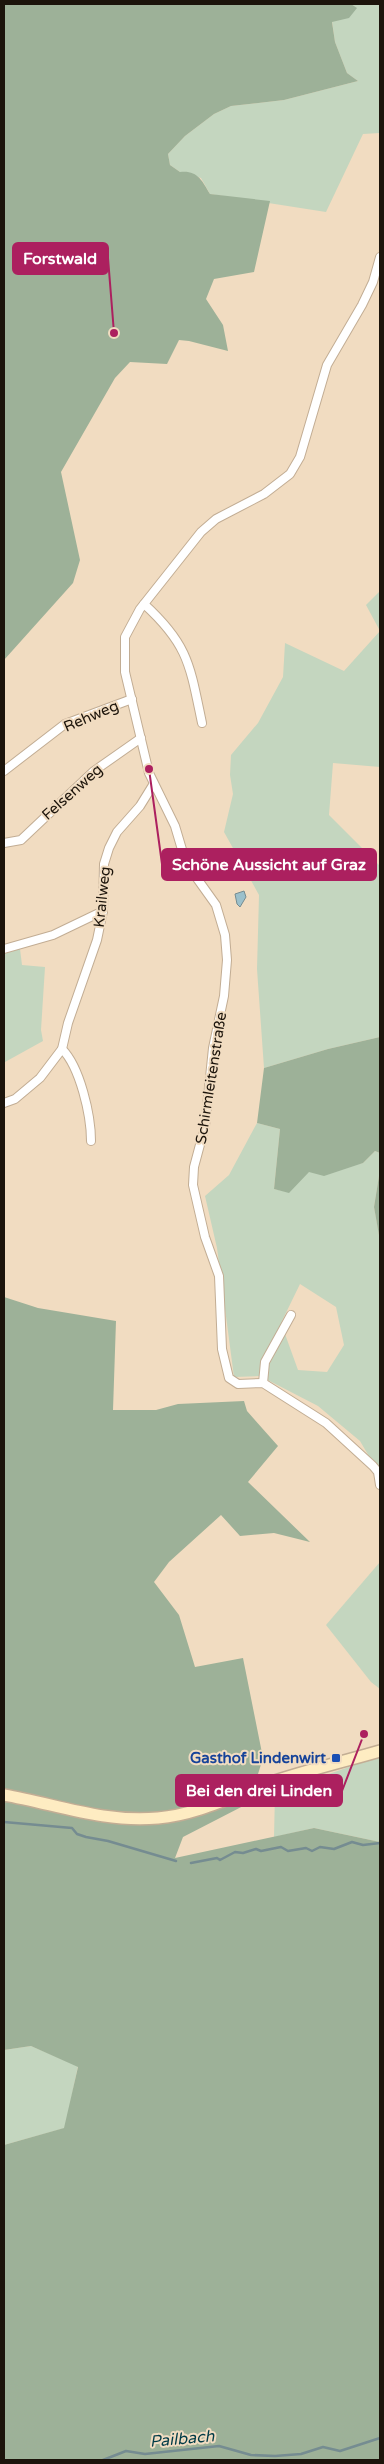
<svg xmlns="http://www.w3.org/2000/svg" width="384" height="2464" viewBox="0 0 384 2464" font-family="'Varela Round',sans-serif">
<rect width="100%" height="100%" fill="#f1dcc1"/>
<g fill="#c4d6bf" fill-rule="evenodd">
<polygon points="351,4 380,4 380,133 363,134 326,212 210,194 201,178 180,172 170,165 168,154 185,136 214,114 231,106 284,100 358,81 347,73 335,42 332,21 356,8"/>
<polygon points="380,591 380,631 366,605"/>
<polygon points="380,631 380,767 333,763 329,815 380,866 380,1037 328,1049 264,1068 257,969 259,895 224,832 233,794 230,775 231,755 258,723 283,677 285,643 344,671"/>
<polygon points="20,949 22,965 45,967 41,1030 43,1041 5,1062 4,954"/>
<path d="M257 1123 280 1129 274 1189 288 1192 309 1171 363 1163 375 1151 380 1153V1170L374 1207 380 1241V1475L360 1441 318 1406 260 1376 234 1377 217 1248 205 1196 229 1175ZM300 1284 336 1307 344 1345 327 1372 298 1370 281 1323Z"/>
<polygon points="380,1562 380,1689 371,1682 326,1625"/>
<polygon points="380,1756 380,1842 314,1828 274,1837 275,1793"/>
<polygon points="31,2046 78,2066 65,2128 4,2145 4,2050"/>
</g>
<g fill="#9db198">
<path d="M4 4H351L357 8 349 18 332 22 335 42 347 73 358 81 284 100 231 106 214 114 185 136 168 154 170 165 180 172C197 170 202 180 210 194L270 201 254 272 214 279 206 299 223 325 228 351 189 341 179 340 167 364 130 362 115 378 61 472 80 560 73 583 4 660Z"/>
<polygon points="380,1037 380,1153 375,1151 363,1163 324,1176 309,1172 289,1193 274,1189 280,1129 257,1123 264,1068 328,1049"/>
<polygon points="380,1170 380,1241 374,1207"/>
<polygon points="4,1297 38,1308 116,1321 113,1410 156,1410 178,1404 244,1401 247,1411 278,1446 248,1482 310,1542 274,1533 240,1536 221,1515 169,1562 154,1582 179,1615 195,1667 243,1658 263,1758 249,1803 183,1837 175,1858 314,1828 380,1842 380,2460 4,2460 4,2145 64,2128 78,2067 31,2046 4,2050"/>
</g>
<polygon fill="#9bc0cb" stroke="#758c91" points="244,891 246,897 240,907 237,904 235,894"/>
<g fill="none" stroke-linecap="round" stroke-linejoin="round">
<g stroke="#758c91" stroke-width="2.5">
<polyline points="4,1822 72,1828 77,1834 86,1837 108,1841 176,1861"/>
<polyline points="191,1863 217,1858 220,1860 235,1852 243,1853 256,1849 261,1851 281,1847 288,1851 306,1848 312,1851 320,1847 334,1849 352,1842 363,1845 380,1843"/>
<polyline points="103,2460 126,2451 145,2454 219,2446 251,2455 275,2456 301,2454 323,2447 340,2451 380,2438"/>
</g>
<defs>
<g id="street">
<polyline points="380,257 373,282 362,305 327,365 300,457 290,474 264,494 216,519 201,532 140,609 125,637 125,672 149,773 175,826 186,863 216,905 225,935 227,960 224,996 213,1048 205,1126 194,1167 193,1185 205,1237 219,1276 222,1349 229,1378 238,1384 263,1383 326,1423 373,1466 378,1472 380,1485"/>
<path d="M144 604C189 645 190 666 202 723"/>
<polyline points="4,771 65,724 132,699"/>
<polyline points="4,843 21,840 94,771 141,738"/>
<polyline points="4,949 53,935 103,911"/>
<path d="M62 1049C80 1067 91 1115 91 1141"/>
<polyline points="4,1103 15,1099 40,1078 62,1049 68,1023 97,940 103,911 104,864 109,848 117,832 140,806 153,785"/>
<polyline points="263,1383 265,1362 291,1315"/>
</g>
<path id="secondary" d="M4 1795C56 1804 103 1823 158 1818 196 1815 231 1797 266 1784 304 1771 342 1762 380 1751"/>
</defs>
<use href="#street" stroke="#c2ad94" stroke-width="10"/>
<use href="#secondary" stroke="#c2ad94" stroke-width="14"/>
<use href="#street" stroke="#fff" stroke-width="8"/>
<use href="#secondary" stroke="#feecc2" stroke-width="11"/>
</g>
<rect fill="#1a4fb4" stroke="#f1dcc1" stroke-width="2" x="331" y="1753" width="10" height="10" rx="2.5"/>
<g text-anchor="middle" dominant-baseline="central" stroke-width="4" stroke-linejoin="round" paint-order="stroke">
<g font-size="15" fill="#1c140b" stroke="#f1dcc1">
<text transform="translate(91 716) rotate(-23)">Rehweg</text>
<text transform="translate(72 792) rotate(-42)">Felsenweg</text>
<text transform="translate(102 897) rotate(-84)">Krailweg</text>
<text transform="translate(211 1078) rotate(-81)">Schirmleitenstraße</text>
</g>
<g font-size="15" font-weight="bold" fill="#164399" stroke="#f1dcc1" text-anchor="end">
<text x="326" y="1758">Gasthof Lindenwirt</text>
</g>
<g font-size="16" font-style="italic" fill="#003b47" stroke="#f1dcc1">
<text transform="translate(182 2439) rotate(-5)">Pailbach</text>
</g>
</g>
<path fill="none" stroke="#ac205f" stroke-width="2" d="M114 333L108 258M149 769L162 864M364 1734L342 1791"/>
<g fill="#ac205f" stroke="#f1dcc1" stroke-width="2">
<circle cx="114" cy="333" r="5"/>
<circle cx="149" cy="769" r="5"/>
<circle cx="364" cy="1734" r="5"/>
</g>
<g fill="#ac205f" stroke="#ac205f" stroke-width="2">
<rect x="13" y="243" width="95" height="31" rx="5"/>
<rect x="162" y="849" width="214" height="31" rx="5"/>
<rect x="176" y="1775" width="166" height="31" rx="5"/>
</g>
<g font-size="16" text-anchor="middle" font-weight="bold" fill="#fff">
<text x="60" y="264">Forstwald</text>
<text x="269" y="870">Schöne Aussicht auf Graz</text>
<text x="259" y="1796">Bei den drei Linden</text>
</g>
<rect width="384" height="2464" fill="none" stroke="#1c140b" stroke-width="10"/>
</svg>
